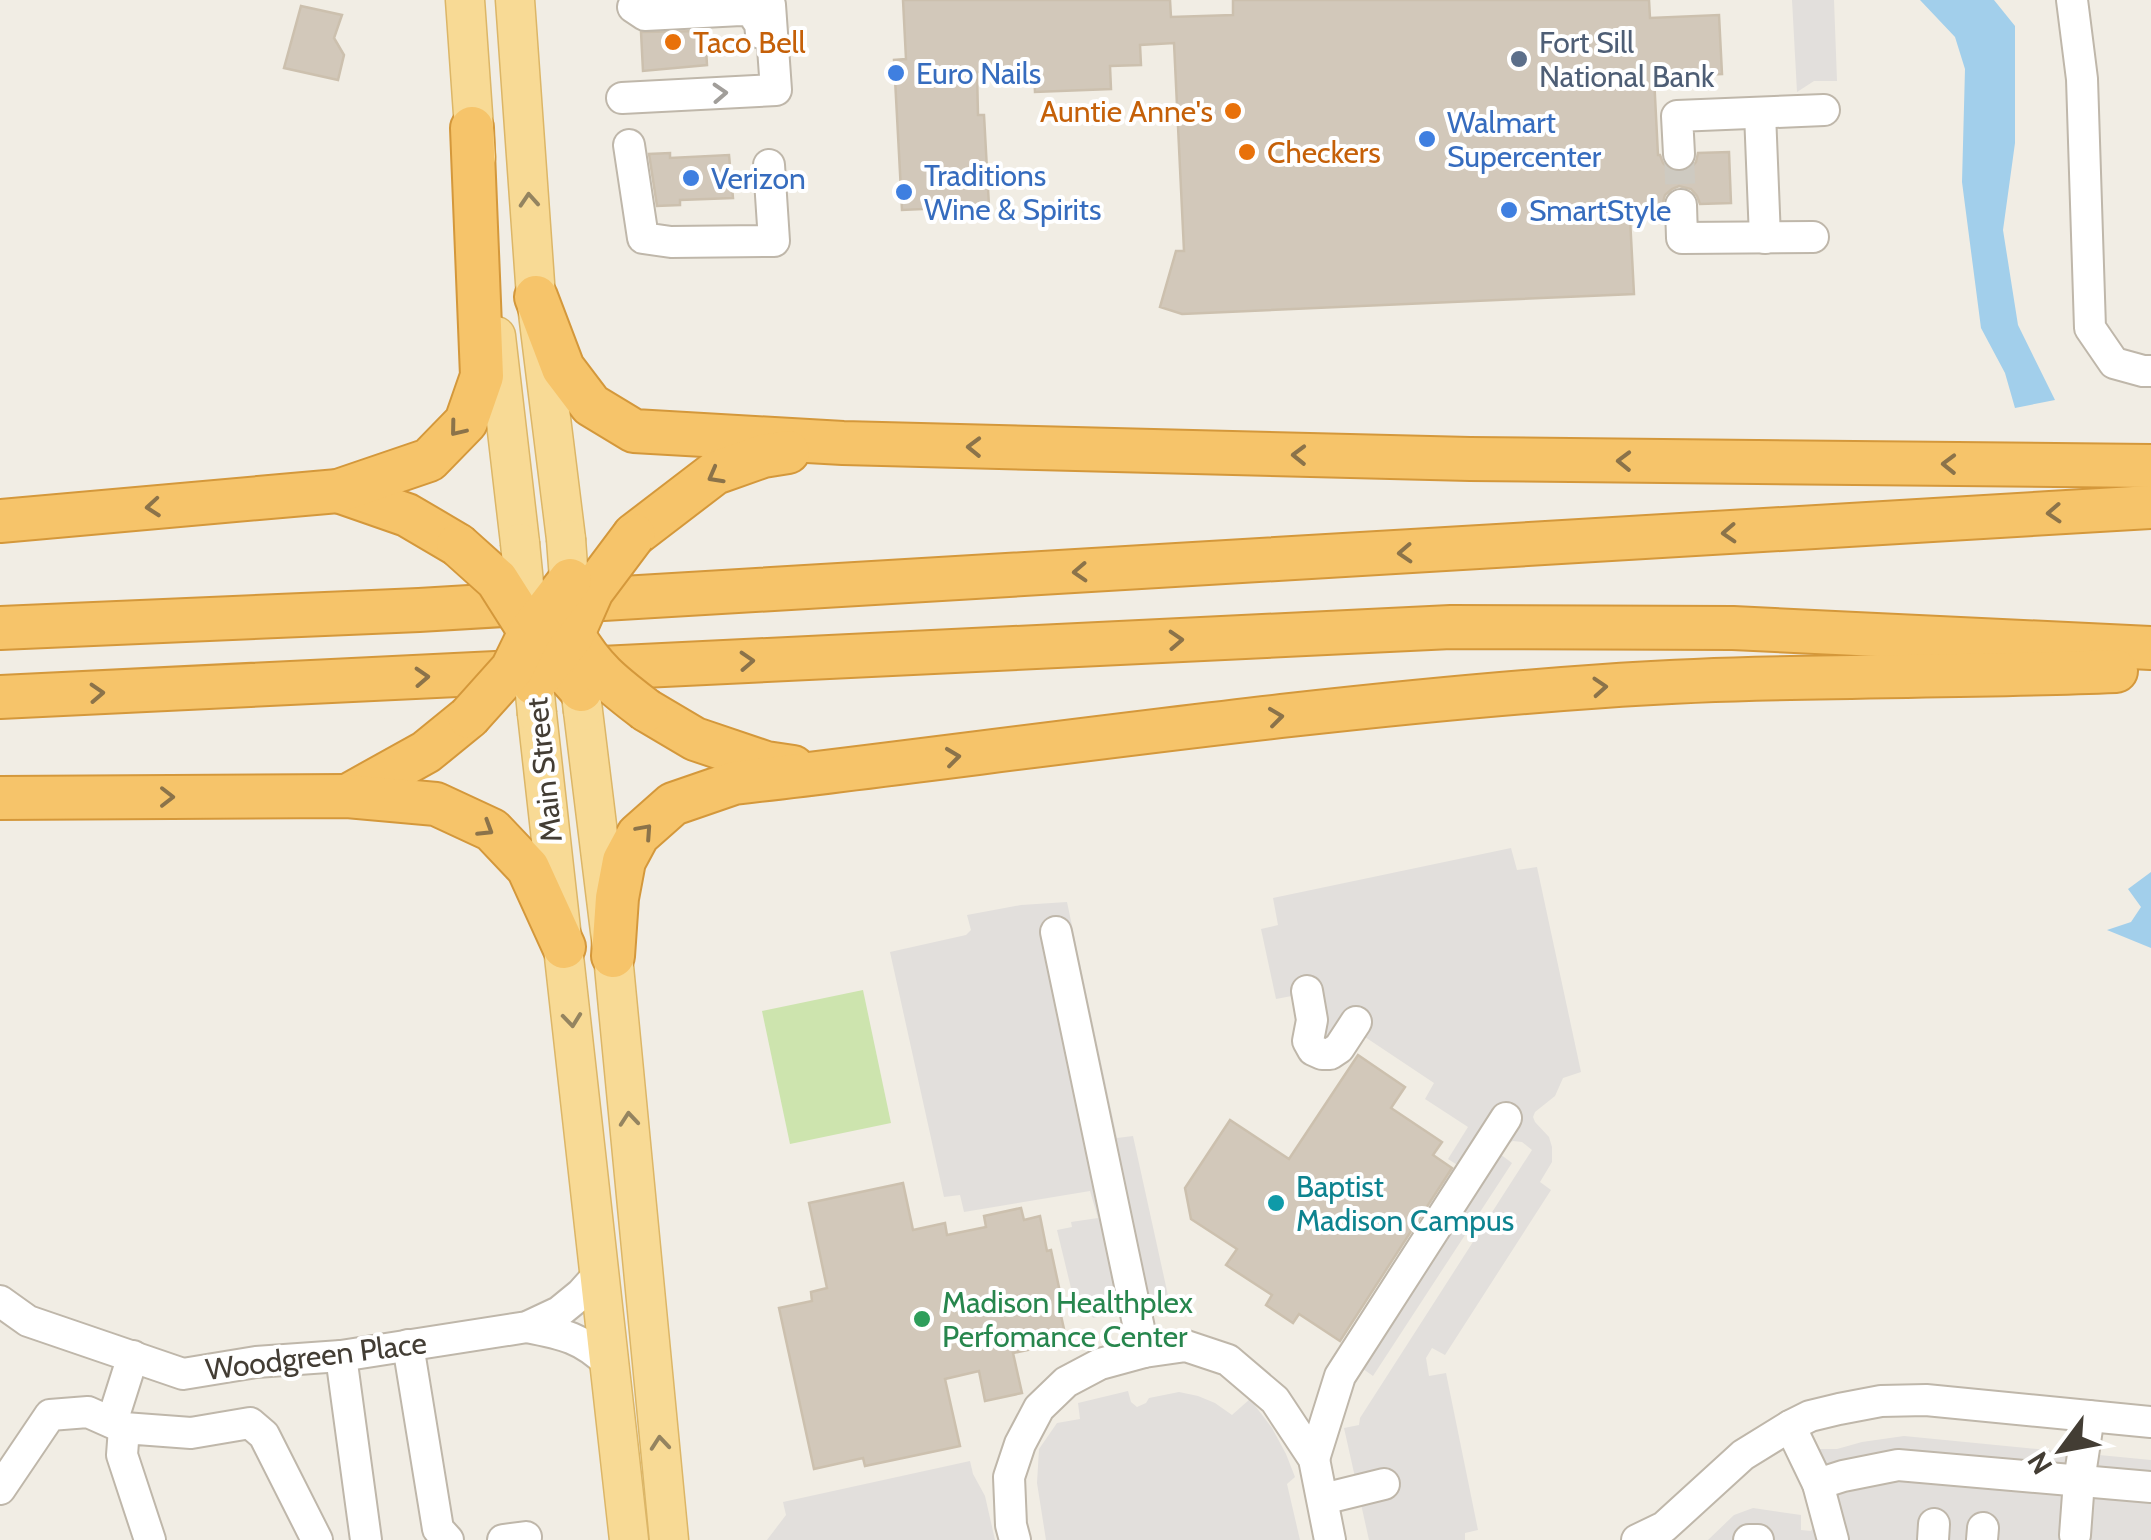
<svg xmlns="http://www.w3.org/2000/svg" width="2151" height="1540" viewBox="0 0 2151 1540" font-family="Cabin,sans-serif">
<rect width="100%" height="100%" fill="#f1ede4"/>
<polygon fill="#cde4ae" points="863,990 891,1123 790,1144 762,1011"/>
<g fill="#e2dfdc">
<polygon points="1792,0 1834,0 1837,81 1814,81 1797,92"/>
<polygon points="1511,848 1517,870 1537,867 1581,1072 1563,1078 1555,1096 1535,1112 1533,1117 1535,1122 1549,1137 1552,1147 1552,1162 1540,1182 1551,1190 1445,1355 1432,1348 1426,1358 1429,1376 1446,1373 1478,1530 1465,1533 1465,1540 1369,1540 1344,1428 1359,1425 1360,1418 1532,1150 1522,1142 1513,1141 1505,1145 1500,1154 1512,1163 1373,1376 1342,1354 1462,1168 1448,1159 1468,1127 1425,1099 1434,1083 1365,1037 1360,1035 1333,1057 1297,995 1276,999 1261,929 1278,925 1273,898"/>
<polygon points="1067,902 1117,1138 1133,1136 1169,1300 1093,1318 1090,1312 1077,1313 1057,1230 1072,1227 1071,1222 1098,1218 1090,1191 964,1212 960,1195 944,1197 890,952 966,935 971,930 967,915 1021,905"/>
<polygon points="1128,1391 1131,1402 1137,1407 1146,1403 1149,1398 1179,1392 1198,1396 1215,1403 1232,1415 1250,1399 1272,1428 1286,1454 1295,1477 1287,1484 1300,1540 1046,1540 1037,1483 1039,1449 1057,1423 1080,1419 1078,1403"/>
<polygon points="1904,1436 2151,1460 2151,1540 1708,1540 1734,1515 1753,1508 1801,1515 1801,1530 1811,1531 1815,1524 1814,1449 1837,1449 1862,1442"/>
<polygon points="970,1461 973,1474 985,1496 995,1540 767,1540 786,1515 783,1502"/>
</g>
<g fill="#a2cfeb">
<polygon points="1920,0 1994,0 2015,26 2015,143 2003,230 2018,325 2055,400 2015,408 2005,373 1981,328 1962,182 1965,69 1955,37"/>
<polygon points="2151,872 2151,948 2107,930 2131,922 2141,907 2128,889"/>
</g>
<g fill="#d2c8ba" stroke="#ccc0ae" stroke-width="2.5">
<polygon points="903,0 1170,0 1171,17 1233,15 1233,0 1649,0 1650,18 1719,15 1722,74 1654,77 1658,155 1660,155 1663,163 1670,170 1679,173 1690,169 1696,162 1698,153 1729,152 1731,203 1700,204 1697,196 1691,189 1679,186 1672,189 1665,195 1662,206 1659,206 1660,217 1630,218 1634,294 1182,314 1160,307 1176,251 1184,251 1174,43 1140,45 1141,65 1110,66 1111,89 1035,92 1034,69 977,72 978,115 984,115 989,206 902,210 894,60 906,59"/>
<polygon points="301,6 342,15 334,38 344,55 338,80 284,68"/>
<polygon points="705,31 707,65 643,71 641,32"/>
<polygon points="670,153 670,158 729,155 733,198 680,200 680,205 657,206 649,154"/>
<polygon points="1358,1055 1405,1087 1391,1108 1442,1142 1433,1155 1452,1168 1340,1341 1299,1314 1293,1323 1266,1305 1272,1295 1226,1265 1237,1249 1191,1219 1185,1188 1230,1120 1289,1159"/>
<polygon points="903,1183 913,1230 945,1223 947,1235 986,1227 984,1216 1021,1208 1024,1220 1040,1216 1047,1251 1051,1250 1060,1292 1056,1293 1064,1329 1048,1333 1051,1345 1013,1353 1022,1393 985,1401 979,1371 945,1379 960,1446 865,1466 863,1458 814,1469 779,1308 812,1301 811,1292 827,1288 809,1203"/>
</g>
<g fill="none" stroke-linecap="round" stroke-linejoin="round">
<polyline stroke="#cecac1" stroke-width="30" stroke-dasharray="30 15" stroke-linecap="butt" points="1679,154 1681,205"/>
<defs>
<g id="minor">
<polyline points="2072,0 2082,79 2090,328 2114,363 2143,371 2151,371"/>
<polyline points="633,7 645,15 741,10 751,11 760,24 761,33"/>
<polyline points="622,98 776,90 770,5 753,0"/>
<polyline points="1760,113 1765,238"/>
<polyline points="629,145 643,238 671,242 774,241 769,165"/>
<polyline points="1679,154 1677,116 1824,110"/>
<polyline points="1681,205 1682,238 1813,237"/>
<polyline points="1056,932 1144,1352"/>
<polyline points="1307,991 1312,1020 1308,1041 1313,1050 1322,1054 1330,1054 1339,1048 1356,1022"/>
<polyline points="0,1301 28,1321 183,1374 256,1362 341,1356 527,1327 559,1312 581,1294 599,1274"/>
<path d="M527 1327C563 1334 583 1338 609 1364"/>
<polyline points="408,1345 438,1529 448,1540"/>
<polyline points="341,1356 366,1540"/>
<polyline points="112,1422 133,1356"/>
<polyline points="1790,1426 1818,1484 1833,1540"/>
<polyline points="1314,1459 1340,1376 1506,1118"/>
<polyline points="1818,1484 1843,1476 1898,1465 2151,1487"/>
<polyline points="0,1489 50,1415 88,1412 124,1428"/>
<polyline points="1323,1499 1384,1484"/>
<polyline points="2075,1535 2079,1481 2089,1416"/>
<polyline points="150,1540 122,1455 124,1428 191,1433 250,1423 264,1435 317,1540"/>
<polyline points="503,1540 526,1537"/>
<polyline points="1015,1540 1011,1525 1009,1477 1020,1444 1039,1408 1066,1382 1100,1364 1144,1352 1186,1346 1228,1360 1275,1400 1314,1459 1330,1540"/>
<polyline points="1637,1540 1664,1527 1743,1455 1790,1426 1810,1416 1839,1409 1881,1401 1926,1400 2151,1422"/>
<polyline points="1749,1540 1758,1540"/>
<polyline points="1933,1540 1934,1524"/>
<polyline points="1982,1540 1983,1528"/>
</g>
<g id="major">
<polyline points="465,0 476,157"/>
<polyline points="515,0 536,297 566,539"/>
<polyline points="496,336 520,543"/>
<polyline points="583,711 613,956 669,1540"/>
<polyline points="537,714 629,1540"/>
</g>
<g id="highway">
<polyline points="536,297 563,368 591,405 634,431 843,443 1470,459 2151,466"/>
<polyline points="338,491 407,515 458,545"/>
<polyline points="0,521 338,491 429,460 466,422 482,376 472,128"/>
<polyline points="634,535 715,473 763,456 788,452"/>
<polyline points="0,628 419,610 2151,507"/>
<polyline points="0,697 1451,627 1733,628 2151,648"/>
<polyline points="646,710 695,739 766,763 793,767"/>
<polyline points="347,796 426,752 469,717"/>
<polyline points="0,798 347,796 436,804 492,830 528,868 564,947"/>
<path d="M613 956 617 898 624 861 638 835 673 804 734 783C1024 749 1313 706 1604 686 1774 674 1945 678 2116 671"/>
</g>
</defs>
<use href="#minor" stroke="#bfb7aa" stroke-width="34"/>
<use href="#major" stroke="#dcb667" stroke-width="41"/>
<use href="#highway" stroke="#d4983b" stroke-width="46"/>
<use href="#minor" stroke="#fff" stroke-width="30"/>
<use href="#major" stroke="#f8da95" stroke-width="38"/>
<use href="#highway" stroke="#f6c46a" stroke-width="42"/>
<defs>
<g id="major-bridge">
<polyline points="566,539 573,634 583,711"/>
<polyline points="520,543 537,714"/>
</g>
<g id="highway-bridge">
<polyline points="458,545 497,580 530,632 581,690"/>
<path d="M574 636C594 671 615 686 646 710"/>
<polyline points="534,684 573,634 592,591 634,535"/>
<polyline points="469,717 512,669 530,632 570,580"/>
</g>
</defs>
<use href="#major-bridge" stroke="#dcb667" stroke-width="41" stroke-linecap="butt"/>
<use href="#highway-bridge" stroke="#d4983b" stroke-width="46" stroke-linecap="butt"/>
<use href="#major-bridge" stroke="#f8da95" stroke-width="38"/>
<use href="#highway-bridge" stroke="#f6c46a" stroke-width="42"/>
</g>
<defs><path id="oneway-chevron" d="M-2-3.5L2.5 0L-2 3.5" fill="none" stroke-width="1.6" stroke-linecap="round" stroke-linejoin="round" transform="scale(2.5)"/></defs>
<use stroke="#a19e9a" href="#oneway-chevron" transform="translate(720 93) rotate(-3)"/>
<g stroke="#948460">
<use href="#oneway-chevron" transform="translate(529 200) rotate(-94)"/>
<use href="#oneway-chevron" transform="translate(572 1020) rotate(84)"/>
<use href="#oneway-chevron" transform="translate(629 1119) rotate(-95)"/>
<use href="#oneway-chevron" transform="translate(660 1443) rotate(-95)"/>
</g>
<g stroke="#8b734a">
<use href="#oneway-chevron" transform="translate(457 429) rotate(129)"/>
<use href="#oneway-chevron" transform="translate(974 447) rotate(-179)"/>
<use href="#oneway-chevron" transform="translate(1299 455) rotate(-179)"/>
<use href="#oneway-chevron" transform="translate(1624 461) rotate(-179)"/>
<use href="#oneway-chevron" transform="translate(1949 464) rotate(-179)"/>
<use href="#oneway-chevron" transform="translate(715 476) rotate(151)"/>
<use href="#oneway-chevron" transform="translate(153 507) rotate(175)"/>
<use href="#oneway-chevron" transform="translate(2054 513) rotate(177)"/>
<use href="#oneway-chevron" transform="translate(1729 533) rotate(177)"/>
<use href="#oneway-chevron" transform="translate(1405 553) rotate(177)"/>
<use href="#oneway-chevron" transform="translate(1080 572) rotate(177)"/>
<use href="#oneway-chevron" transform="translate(1176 640) rotate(-3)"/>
<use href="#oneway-chevron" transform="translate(747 661) rotate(-3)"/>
<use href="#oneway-chevron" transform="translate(422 677) rotate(-3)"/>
<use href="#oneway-chevron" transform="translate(1600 687) rotate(-4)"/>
<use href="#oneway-chevron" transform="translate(97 693) rotate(-3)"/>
<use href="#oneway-chevron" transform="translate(1276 717) rotate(-7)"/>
<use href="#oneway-chevron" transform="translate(953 757) rotate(-7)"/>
<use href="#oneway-chevron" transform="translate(167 797)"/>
<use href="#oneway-chevron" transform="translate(486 829) rotate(32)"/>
<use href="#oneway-chevron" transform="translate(645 831) rotate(-48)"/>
</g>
<g fill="#e8710a" stroke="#fff" stroke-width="4">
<circle cx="673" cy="42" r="10"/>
<circle cx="1233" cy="111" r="10"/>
<circle cx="1247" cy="152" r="10"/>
</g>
<circle fill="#5c6f8a" stroke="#fff" stroke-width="4" cx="1519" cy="59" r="10"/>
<g fill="#3f7fe0" stroke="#fff" stroke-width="4">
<circle cx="896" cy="73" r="10"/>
<circle cx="1427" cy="139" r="10"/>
<circle cx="691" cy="178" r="10"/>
<circle cx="904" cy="192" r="10"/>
<circle cx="1509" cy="210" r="10"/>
</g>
<circle fill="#0f9aa8" stroke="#fff" stroke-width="4" cx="1276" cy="1203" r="10"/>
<circle fill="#2e9e5b" stroke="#fff" stroke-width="4" cx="922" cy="1319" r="10"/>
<g text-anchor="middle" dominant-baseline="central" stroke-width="8" stroke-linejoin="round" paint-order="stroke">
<g font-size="30" fill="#c56008" stroke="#fff" text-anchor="start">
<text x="693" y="42">Taco Bell</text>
<text x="1213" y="111" text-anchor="end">Auntie Anne's</text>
<text x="1267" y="152">Checkers</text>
</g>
<g font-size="30" fill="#4e5e75" stroke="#fff" text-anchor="start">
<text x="1539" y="42">Fort Sill<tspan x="1539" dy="34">National Bank</tspan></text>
</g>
<g font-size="30" fill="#366cbe" stroke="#fff" text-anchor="start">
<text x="916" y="73">Euro Nails</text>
<text x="1447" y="122">Walmart<tspan x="1447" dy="34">Supercenter</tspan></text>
<text x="924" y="175">Traditions<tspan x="924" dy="34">Wine &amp; Spirits</tspan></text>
<text x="711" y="178">Verizon</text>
<text x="1529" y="210">SmartStyle</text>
</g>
<g font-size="30" fill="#433d34" stroke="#fff">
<text transform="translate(544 770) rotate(-96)">Main Street</text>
<text transform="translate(316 1356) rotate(-7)">Woodgreen Place</text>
</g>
<g font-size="30" fill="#0d838f" stroke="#fff" text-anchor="start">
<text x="1296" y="1186">Baptist<tspan x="1296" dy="34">Madison Campus</tspan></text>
</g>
<g font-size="30" fill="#27864d" stroke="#fff" text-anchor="start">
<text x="942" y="1302">Madison Healthplex<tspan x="942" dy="34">Perfomance Center</tspan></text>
</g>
</g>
<g transform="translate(2061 1450) rotate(238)" stroke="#ffffff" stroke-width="8" paint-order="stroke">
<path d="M0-8L18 38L0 25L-18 38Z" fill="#433d34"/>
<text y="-15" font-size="28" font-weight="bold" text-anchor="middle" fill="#433d34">N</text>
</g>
</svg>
